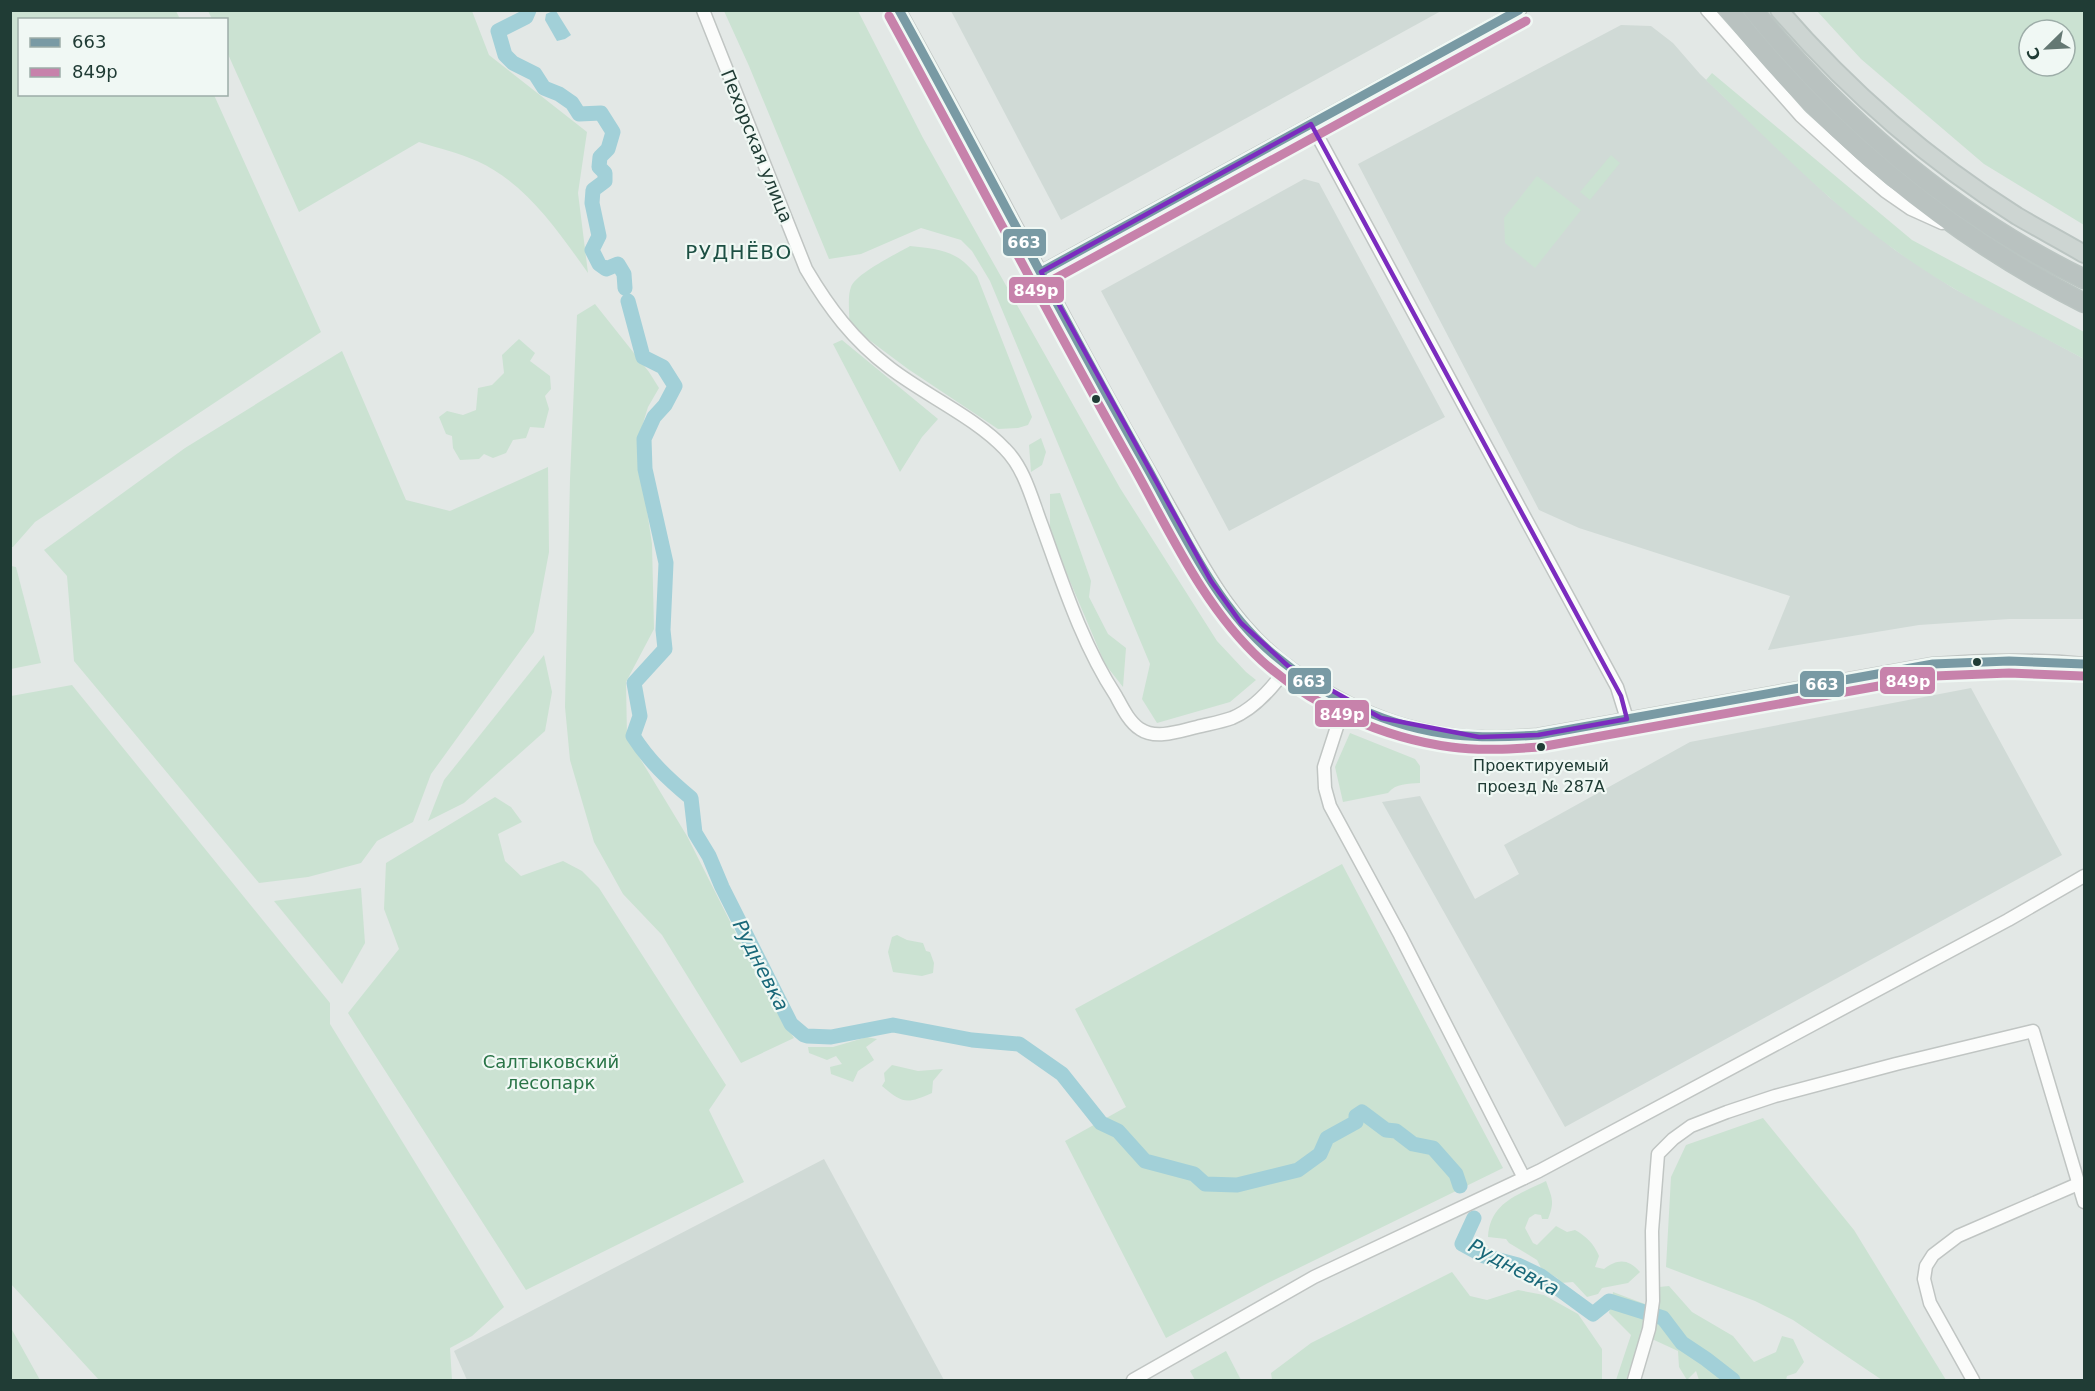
<svg xmlns="http://www.w3.org/2000/svg" width="2095" height="1391" viewBox="0 0 2095 1391" font-family="'DejaVu Sans',sans-serif">
<rect width="100%" height="100%" fill="#e3e8e6"/>
<g fill="#d0dad6">
<polygon points="951,11 1441,11 1061,220"/>
<polygon points="1621,25 1651,26 1673,43 1700,74 1829,197 1895,250 1953,288 2084,359 2084,619 2009,619 1919,625 1768,650 1790,596 1579,528 1539,510 1358,164"/>
<polygon points="1304,179 1319,183 1445,417 1229,531 1101,291"/>
<polygon points="1971,688 2062,855 1565,1127 1382,802 1420,796 1475,899 1519,874 1504,845 1690,742"/>
<polygon points="824,1159 944,1380 467,1380 454,1351"/>
</g>
<g fill="#cbe2d2" fill-rule="evenodd">
<polygon points="11,10 176,11 180,19 20,20 20,94 214,95 321,332 35,522 13,547 10,547"/>
<path d="M208 11H472L489 55 587 132 578 193 588 273C558 231 526 183 477 161 459 153 438 148 419 142L299 212 227 52 226 20 212 19Z"/>
<polygon points="724,11 858,11 923,138 1120,488 1217,641 1246,672 1256,680 1230,702 1157,723 1142,699 1150,664 990,281 972,251 961,240 921,228 861,254 829,259 749,66"/>
<path d="M1817 11H2084V225L1984 164 1861 59ZM2029 30H2065V66H2029Z"/>
<path d="M1712 73 1912 240 2084 332V359C2021 325 1954 293 1895 250 1826 201 1767 138 1706 80Z"/>
<polygon points="1611,155 1620,163 1590,200 1580,192"/>
<polygon points="1537,176 1581,210 1535,268 1505,243 1504,218"/>
<path d="M910 246C941 249 958 251 977 276L1032 417 1028 425 1018 428 998 429 908 369 849 325C850 314 847 297 851 287 855 274 898 253 910 246Z"/>
<polygon points="595,304 649,372 659,388 648,407 637,443 652,544 654,629 626,682 627,737 687,836 769,999 794,1038 741,1063 662,935 623,894 594,842 570,760 565,707 570,479 577,315"/>
<polygon points="519,339 535,353 530,361 550,376 551,389 545,396 549,409 544,428 530,427 526,438 513,440 506,453 493,458 484,454 479,459 460,460 453,448 452,436 446,434 439,417 447,411 463,415 476,410 478,388 492,385 504,373 502,355"/>
<polygon points="842,340 938,419 922,437 900,472 833,344"/>
<polygon points="342,351 406,500 450,511 548,467 549,552 534,632 431,774 413,822 377,841 361,863 308,877 259,883 74,661 67,576 44,550 185,448"/>
<polygon points="1041,438 1046,452 1042,465 1031,472 1029,445"/>
<polygon points="1060,493 1091,581 1089,597 1108,634 1126,648 1123,687 1105,664 1050,534 1050,494"/>
<polygon points="11,566 16,567 41,663 11,669"/>
<polygon points="544,655 552,692 545,731 464,803 428,821 444,780"/>
<polygon points="72,685 330,1003 330,1024 504,1307 472,1336 450,1348 452,1380 99,1380 11,1284 11,696"/>
<path d="M1350 733 1415 759 1420 766V783C1408 784 1396 783 1388 793L1343 802 1335 767Z"/>
<polygon points="495,797 511,807 522,822 498,834 505,861 521,876 563,861 582,871 599,888 726,1085 709,1110 744,1182 526,1290 348,1013 399,949 384,909 386,863"/>
<polygon points="1342,864 1503,1168 1266,1284 1166,1338 1065,1141 1126,1107 1075,1009"/>
<polygon points="361,888 365,943 342,984 274,901"/>
<polygon points="897,935 907,940 923,943 926,951 930,952 934,963 933,973 922,976 893,972 888,952 892,937"/>
<polygon points="867,1037 877,1039 866,1047 874,1060 858,1071 853,1082 831,1074 830,1067 842,1064 836,1056 827,1060 809,1053 808,1047 833,1047"/>
<path d="M892 1065 918 1071 943 1069 933 1081 932 1093C907 1104 903 1104 882 1086L885 1081 884 1073Z"/>
<polygon points="1763,1118 1854,1230 1946,1380 1882,1380 1793,1320 1755,1301 1666,1267 1671,1177 1686,1145"/>
<path d="M1546 1181C1552 1198 1555 1201 1548 1219H1542L1541 1215 1535 1214 1529 1218 1525 1228 1533 1243 1537 1245 1556 1226 1567 1232 1575 1230C1586 1236 1594 1244 1599 1256L1595 1267 1604 1269C1617 1259 1628 1258 1640 1272L1628 1283 1602 1288 1598 1294 1587 1297 1573 1282 1561 1283 1557 1278 1541 1268 1537 1260 1509 1243 1506 1239 1488 1237C1490 1202 1518 1195 1546 1181Z"/>
<polygon points="1452,1272 1470,1296 1487,1300 1518,1290 1544,1295 1578,1314 1602,1349 1602,1380 1272,1380 1271,1373 1311,1343"/>
<polygon points="1669,1286 1692,1312 1733,1336 1754,1362 1776,1352 1782,1336 1793,1339 1804,1362 1796,1373 1787,1376 1786,1380 1699,1380 1696,1371 1687,1380 1679,1367 1678,1351 1652,1339 1659,1287"/>
<polygon points="1613,1292 1645,1304 1641,1339 1626,1380 1616,1380 1631,1335 1609,1313"/>
<polygon points="11,1327 11,1328 40,1380 11,1380"/>
<polygon points="1226,1351 1241,1380 1195,1380 1190,1371"/>
</g>
<polygon fill="#a2d0d8" points="553,11 556,11 571,35 565,39 557,41 545,20 546,14"/>
<g fill="none" stroke-linecap="round" stroke-linejoin="round">
<g stroke="#a2d0d8" stroke-width="15">
<polyline points="529,10 526,17 498,31 505,55 513,63 535,74 544,88 559,94 572,103 579,114 601,113 613,132 608,149 600,157 599,167 605,173 605,181 593,190 592,203 599,236 592,250 599,264 606,269 618,264 624,274 625,288"/>
<path d="M628 301 643 357 663 367 675 386 665 405 654 417 644 439 645 469 666 563 663 630 665 649 634 683 640 716 633 736C649 761 668 779 691 798L695 833 709 856 722 887 791 1024 804 1035 807 1036 831 1037 893 1025 972 1040 1019 1044 1062 1074 1101 1123 1118 1131 1145 1161 1194 1174 1205 1184 1237 1185 1298 1170 1320 1154 1327 1138 1356 1122V1116L1362 1112 1386 1130 1396 1131 1413 1144 1433 1148 1456 1174 1460 1186"/>
<polyline points="1474,1218 1462,1244 1484,1256 1518,1265 1541,1276 1593,1314 1609,1301 1663,1318 1682,1343 1706,1359 1733,1380"/>
</g>
<defs>
<g id="minor">
<path d="M703 10 806 269C829 308 853 340 890 368 925 395 976 418 1005 449 1025 469 1032 500 1042 526 1063 584 1082 644 1116 696 1122 707 1129 722 1140 729 1156 740 1180 731 1197 727 1209 724 1221 722 1232 718 1256 708 1274 686 1288 666"/>
<path d="M899 10C977 149 1049 291 1126 430 1143 460 1160 490 1177 520 1207 575 1237 629 1289 667 1345 707 1410 736 1481 737 1500 738 1519 736 1538 735L1933 664C1983 660 2034 659 2084 664"/>
<polyline points="1707,10 1801,116 1858,168 1885,191 1911,209 1942,223"/>
<polyline points="1311,124 1617,687 1627,719"/>
<polyline points="1041,272 1520,10"/>
<polyline points="1345,702 1324,767 1325,788 1330,806 1400,935 1524,1178"/>
<polyline points="1133,1380 1314,1277 1539,1171 2008,920 2084,876"/>
<polyline points="1634,1380 1649,1329 1653,1301 1652,1231 1658,1154 1673,1139 1691,1126 1727,1112 1775,1096 1896,1064 2033,1031 2084,1202"/>
<polyline points="1973,1380 1930,1303 1924,1279 1926,1266 1933,1255 1958,1236 2078,1184"/>
</g>
<path id="major" d="M1779 10C1848 90 1928 160 2017 216 2039 229 2062 241 2084 254"/>
<g id="highway">
<path d="M1729 10C1825 132 1946 233 2084 303"/>
<path d="M1753 10C1844 121 1955 216 2084 279"/>
</g>
</defs>
<use href="#minor" stroke="#c0c5c3" stroke-width="15"/>
<use href="#major" stroke="#bbc5c2" stroke-width="20"/>
<use href="#highway" stroke="#bbc5c2" stroke-width="21"/>
<use href="#minor" stroke="#fbfcfb" stroke-width="12"/>
<use href="#major" stroke="#cdd5d2" stroke-width="16"/>
<use href="#highway" stroke="#b9c2c0" stroke-width="18"/>
<defs>
<g id="bus-1">
<path d="M899 10C982 160 1060 313 1144 462 1181 527 1214 605 1273 654 1324 697 1389 728 1455 735 1483 738 1510 737 1538 735L1933 664 2009 661 2084 664"/>
<polyline points="1041,272 1519,10"/>
</g>
<g id="bus-2">
<path d="M889 16C971 165 1048 316 1132 464 1170 532 1204 608 1262 661 1313 707 1383 738 1451 747 1480 751 1511 749 1540 747L1934 676 2009 673 2083 676"/>
<polyline points="1047,283 1526,21"/>
</g>
</defs>
<use href="#bus-1" stroke="#f0f8f4" stroke-width="14"/>
<use href="#bus-2" stroke="#f0f8f4" stroke-width="14"/>
<use href="#bus-1" stroke="#799aa4" stroke-width="9"/>
<use href="#bus-2" stroke="#c782ab" stroke-width="9"/>
</g>
<path fill="none" stroke="#7b2cbf" stroke-width="4.5" stroke-linejoin="round" d="M1311 124 1621 696 1627 719 1538 735 1479 737 1381 718 1288 666 1241 623 1211 581 1041 272Z"/>
<g fill="#203c35" stroke="#f0f8f4" stroke-width="2">
<circle cx="1096" cy="399" r="5"/>
<circle cx="1977" cy="662" r="5"/>
<circle cx="1541" cy="747" r="5"/>
</g>
<g text-anchor="middle" dominant-baseline="central" stroke-width="4.5" stroke-linejoin="round" paint-order="stroke">
<g font-size="16" fill="#203c35" stroke="#f0f8f4">
<text x="1541" y="765">Проектируемый<tspan x="1541" dy="21">проезд № 287А</tspan></text>
</g>
<g font-size="18" fill="#203c35" stroke="#f0f8f4">
<text transform="translate(757 146) rotate(68)">Пехорская улица</text>
</g>
<g font-size="18" fill="#297447" stroke="#f0f8f4">
<text x="551" y="1061">Салтыковский<tspan x="551" dy="21">лесопарк</tspan></text>
</g>
<g font-size="20" letter-spacing="1.5" fill="#1c4f43" stroke="#f0f8f4">
<text x="739" y="252">РУДНЁВО</text>
</g>
<g font-size="20" font-style="italic" fill="#196879" stroke="#f0f8f4">
<text transform="translate(761 965) rotate(63)">Рудневка</text>
<text transform="translate(1514 1267) rotate(28)">Рудневка</text>
</g>
</g>
<g stroke="#f0f8f4" stroke-width="2">
<rect x="1002" y="228" width="45" height="29" rx="6" fill="#799aa4"/>
<rect x="1008" y="276" width="57" height="28" rx="6" fill="#c782ab"/>
<rect x="1879" y="666" width="57" height="29" rx="6" fill="#c782ab"/>
<rect x="1287" y="667" width="45" height="28" rx="6" fill="#799aa4"/>
<rect x="1799" y="670" width="46" height="28" rx="6" fill="#799aa4"/>
<rect x="1314" y="699" width="56" height="29" rx="6" fill="#c782ab"/>
</g>
<g font-size="16" text-anchor="middle" font-weight="bold" fill="#fff">
<text x="1024" y="248">663</text>
<text x="1036" y="296">849р</text>
<text x="1908" y="687">849р</text>
<text x="1309" y="687">663</text>
<text x="1822" y="690">663</text>
<text x="1342" y="720">849р</text>
</g>
<rect width="2095" height="1391" fill="none" stroke="#203c35" stroke-width="24"/>
<rect x="18" y="18" width="210" height="78" fill="#f0f8f4" stroke="#9dada8" stroke-width="1.5"/>
<rect x="30" y="38" width="30" height="9" fill="#799aa4" stroke="#9dada8" stroke-width="1.5"/>
<text x="72" y="48" font-size="18" fill="#203c35">663</text>
<rect x="30" y="68" width="30" height="9" fill="#c782ab" stroke="#9dada8" stroke-width="1.5"/>
<text x="72" y="78" font-size="18" fill="#203c35">849р</text>
<g transform="translate(2047 48) rotate(246)"><circle r="28" fill="#f0f8f4" stroke="#9dada8" stroke-width="1.5"/>
<path d="M0-4.5L10 22L0 15L-10 22Z" fill="#647873"/>
<text y="-9" font-size="16" font-weight="bold" text-anchor="middle" fill="#203c35">С</text>
</g>
</svg>
